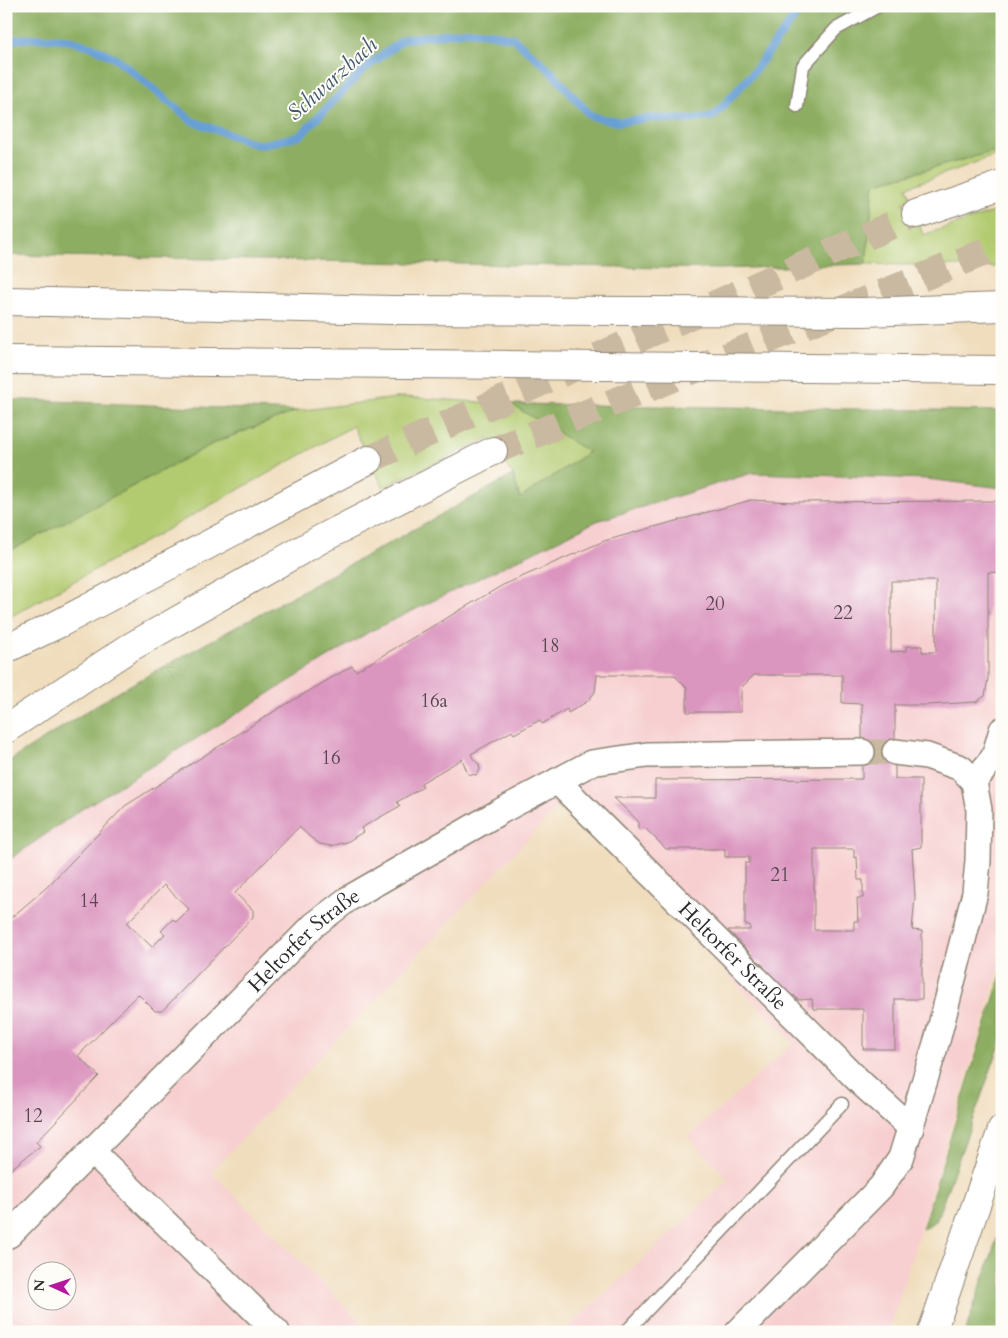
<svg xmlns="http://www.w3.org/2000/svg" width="1008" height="1338" viewBox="0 0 1008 1338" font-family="Cardo,serif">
<rect width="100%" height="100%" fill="#fdfcf7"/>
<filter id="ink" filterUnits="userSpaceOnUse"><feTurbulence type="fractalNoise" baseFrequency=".02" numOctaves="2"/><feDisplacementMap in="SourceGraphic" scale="10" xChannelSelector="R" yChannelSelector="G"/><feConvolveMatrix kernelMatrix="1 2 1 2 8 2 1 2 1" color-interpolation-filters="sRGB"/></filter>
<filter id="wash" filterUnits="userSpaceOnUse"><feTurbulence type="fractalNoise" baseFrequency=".0096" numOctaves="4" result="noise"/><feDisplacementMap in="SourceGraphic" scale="20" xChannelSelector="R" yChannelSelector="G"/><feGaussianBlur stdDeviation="1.12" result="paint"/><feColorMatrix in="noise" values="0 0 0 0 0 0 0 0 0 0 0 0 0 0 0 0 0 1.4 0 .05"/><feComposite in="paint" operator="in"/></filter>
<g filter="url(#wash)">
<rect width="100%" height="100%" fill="#f0ddbd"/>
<path fill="#f7cfd0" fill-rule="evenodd" d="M752 473 927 479 1002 488V958L889 1332H563L729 1180 688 1137 794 1043 561 804 211 1172 371 1332H6V862L82 809 369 632 597 521ZM38 1270H68V1300H38Z"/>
<g fill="#b2ca6f" stroke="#6e7a4d">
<polygon points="1002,149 1002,153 907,187 923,235 1002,209 1002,267 866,264 874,184"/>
<polygon points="403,397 511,404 590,451 520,499 513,475 489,438 383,487 353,426 6,619 6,553 216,442 297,411"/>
</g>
<g fill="#8dae62" stroke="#5c6c46">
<polygon points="6,6 1002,6 1002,149 874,184 866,264 719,269 6,255"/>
<polygon points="6,400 27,400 297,411 216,442 6,553"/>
<polygon points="511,404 1002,411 1002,488 927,479 752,473 597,521 369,632 82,809 6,862 6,763 114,694 513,475 520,498 589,452"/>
<polygon points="1002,972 1002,1039 936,1221 922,1229"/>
<polygon points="1002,1224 1002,1332 966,1332 968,1323"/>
</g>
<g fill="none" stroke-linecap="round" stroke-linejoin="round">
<polyline stroke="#679fd5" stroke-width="8" points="6,43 17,39 37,38 66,39 93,47 117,59 192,121 259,145 300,136 363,70 404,39 467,31 489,33 513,38 547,67 591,116 618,122 653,118 688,120 714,116 752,74 803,6"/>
</g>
<g id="blocks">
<path fill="#db96c0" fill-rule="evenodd" d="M751 500 793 502 1002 501V573L988 572V679L985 696 976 702 928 705H895V779H921V847L912 849 915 897 912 930 922 931V999H895V1049H863V1009H813L812 999 799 1000 794 995 792 997 763 968 764 967 759 961H751V954L728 930H750V925H745V863H749V857H725V849H666L645 828 638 829V821L614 798H655V780L862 779V704L842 703V675H754L741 688V712H687V688L674 675H597L595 692 588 701 568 713 567 709 542 724 540 720 514 734 512 731 471 754 474 760 479 764 480 770 476 775 468 774 462 759 421 783 423 787 397 802 400 806 361 828 363 832 347 842 331 846 320 844 310 837 299 827 235 893 253 910V917L162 1011H155L138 994 78 1056 99 1076 36 1142 40 1146 6 1173V922L47 887 125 806 273 712 352 666 356 671 503 585 604 541ZM891 581H936V652H922V646H906V651L891 652ZM814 849H854V858L857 857 858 880H863V898H857L858 921H854V930H814ZM164 885 189 909 176 922 173 919 161 931 165 934 152 947 127 923Z"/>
</g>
</g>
<g filter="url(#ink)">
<use href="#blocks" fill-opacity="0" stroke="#8e8474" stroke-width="1"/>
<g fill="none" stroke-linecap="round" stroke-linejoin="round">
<polyline stroke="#c9b9a0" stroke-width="25" stroke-dasharray="25 12" stroke-linecap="butt" points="862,752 895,752"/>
<g stroke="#c9b9a0" stroke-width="28" stroke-dasharray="28 14" stroke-linecap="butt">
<polyline points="493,451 1002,245"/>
<polyline points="368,460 916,214"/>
</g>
<defs>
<g id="lane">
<polyline points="797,106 803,66 836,29 878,6"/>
<polyline points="626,1332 842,1104"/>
</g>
<g id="street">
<path id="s1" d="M557 781 862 1084 911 1128"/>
<polyline points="974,782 994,757 1002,730"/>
<polyline points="92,1151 277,1332"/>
<path id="s2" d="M6 1233 9 1235 314 925 348 899 501 811 591 763 647 755 862 752"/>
<polyline points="738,1332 881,1187 901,1158 938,1037 975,893 978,861 979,810 974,782 961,768 927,756 895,752"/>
</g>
<polyline id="secondary" points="932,1332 1002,1130"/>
<g id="highway">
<polyline points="916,214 1002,185"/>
<polyline points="6,301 392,310 864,312 1002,307"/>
<polyline points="6,360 1002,370"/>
<polyline points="6,649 58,624 368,460"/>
<polyline points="6,729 129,648 321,539 493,451"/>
</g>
</defs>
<use href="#lane" stroke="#8e8474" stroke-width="15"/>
<use href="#street" stroke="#8e8474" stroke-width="28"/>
<use href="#secondary" stroke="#8e8474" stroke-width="30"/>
<use href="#highway" stroke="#8e8474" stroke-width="30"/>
<use href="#lane" stroke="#fff" stroke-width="12"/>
<use href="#street" stroke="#fff" stroke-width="25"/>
<use href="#secondary" stroke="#fff" stroke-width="28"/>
<use href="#highway" stroke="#fff" stroke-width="28"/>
</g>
</g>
<g text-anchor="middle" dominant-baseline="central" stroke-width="4" stroke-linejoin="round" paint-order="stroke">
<g font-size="19" fill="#574650">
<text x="715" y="604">20</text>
<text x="843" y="613">22</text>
<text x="550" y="646">18</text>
<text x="434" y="701">16a</text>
<text x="331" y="758">16</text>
<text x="780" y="875">21</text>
<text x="89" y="901">14</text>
<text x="33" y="1116">12</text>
</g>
<g font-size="21" fill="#2b2b2b" stroke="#fdfcf7">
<text stroke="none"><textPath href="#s2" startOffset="421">Heltorfer Straße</textPath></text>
<text stroke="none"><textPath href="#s1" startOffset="248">Heltorfer Straße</textPath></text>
</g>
<g font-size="22" font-style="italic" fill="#43596f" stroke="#fdfcf7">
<text transform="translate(332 79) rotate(-42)">Schwarzbach</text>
</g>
</g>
<rect width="1008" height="1338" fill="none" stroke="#fdfcf7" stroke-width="25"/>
<g transform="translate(52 1286) rotate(273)"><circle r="24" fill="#fdfcf7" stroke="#a9a8a5"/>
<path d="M0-4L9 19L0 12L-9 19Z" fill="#b5179e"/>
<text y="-8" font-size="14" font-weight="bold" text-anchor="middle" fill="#2b2b2b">N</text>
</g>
</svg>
